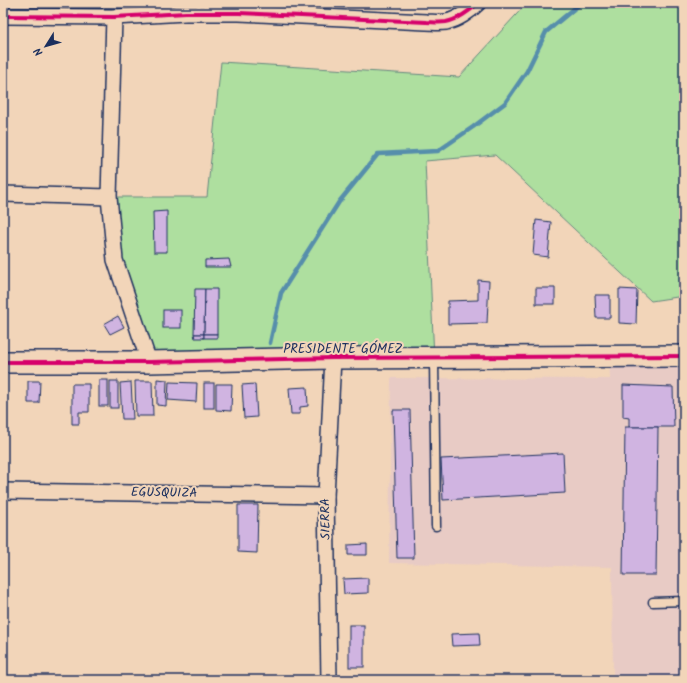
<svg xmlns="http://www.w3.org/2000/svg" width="687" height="683" viewBox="0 0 687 683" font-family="Kalam,sans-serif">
<rect width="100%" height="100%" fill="#f2d5b9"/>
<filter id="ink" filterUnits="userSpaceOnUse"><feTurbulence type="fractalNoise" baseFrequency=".025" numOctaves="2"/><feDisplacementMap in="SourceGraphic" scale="8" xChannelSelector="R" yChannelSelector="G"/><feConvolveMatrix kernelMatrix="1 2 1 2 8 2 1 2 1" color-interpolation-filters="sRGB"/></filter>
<g filter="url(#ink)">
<polygon fill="#e8cbc5" points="684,356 684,680 613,680 612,567 389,563 391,378 610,379 609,357"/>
<polygon fill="#aedf9f" stroke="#64877e" points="527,3 684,3 684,296 651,301 495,155 425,161 434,358 143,362 109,197 207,197 221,62 459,77"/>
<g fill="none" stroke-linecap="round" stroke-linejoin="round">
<polyline stroke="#578eab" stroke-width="4.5" points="270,343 281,293 339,202 378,154 438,151 473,127 505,103 527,71 546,32 581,3"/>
</g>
<g fill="#d0b4e1" stroke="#1b2f5e">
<polygon points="167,211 167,252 154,252 153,212"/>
<polygon points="536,220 551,222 548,257 533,255"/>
<polygon points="229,259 231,267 205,267 205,260"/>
<polygon points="478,280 489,281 487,323 448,324 448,301 478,300"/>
<rect x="536" y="288" width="19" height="16"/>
<polygon points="195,289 205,289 204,334 194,334"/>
<polygon points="205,289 217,289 217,334 204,334"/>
<polygon points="619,289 637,290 636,324 619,323"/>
<polygon points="595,295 610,295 610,318 596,318"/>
<rect x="163" y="310" width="18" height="18"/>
<polygon points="118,316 124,327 110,334 104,324"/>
<polygon points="194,334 204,334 204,338 195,338"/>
<rect x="204" y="334" width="13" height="4"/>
<polygon points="157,379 167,380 166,406 157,405"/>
<rect x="99" y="380" width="9" height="26"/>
<polygon points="28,381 40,381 39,403 28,403"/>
<rect x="110" y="381" width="8" height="27"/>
<polygon points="135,381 152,381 153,416 136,416"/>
<polygon points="131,382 133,419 122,419 120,383"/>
<polygon points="169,382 197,383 196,402 168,400"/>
<rect x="204" y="383" width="10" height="25"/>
<polygon points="72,384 89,384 89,412 79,412 79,424 72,424"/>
<polygon points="216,384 232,384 231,411 216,410"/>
<polygon points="255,384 257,417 244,418 242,385"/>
<polygon points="623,385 673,387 674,427 629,427 629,418 623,417"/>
<polygon points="307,387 308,406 300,407 300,414 291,414 289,388"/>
<polygon points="393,410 410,410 414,558 397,558"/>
<polygon points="625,427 658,427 656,575 623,575"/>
<polygon points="563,453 565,493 443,500 441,459"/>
<polygon points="238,505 258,505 257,553 238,552"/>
<polygon points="367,544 367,555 348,555 348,545"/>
<polygon points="368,578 368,593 344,594 343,579"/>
<rect x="349" y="625" width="15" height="42"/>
<polygon points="479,633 480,645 452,646 451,634"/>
</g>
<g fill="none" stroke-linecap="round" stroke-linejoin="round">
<defs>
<g id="lane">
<polyline points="434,359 436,526"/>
<polyline points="653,602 684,601"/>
</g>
<g id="street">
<path d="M3 16 114 17 186 13H239L426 22C432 22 439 23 446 22 457 20 470 11 478 3"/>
<polyline points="114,17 109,197 115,260 149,362"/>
<polyline points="3,194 109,197"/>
<polyline points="3,491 326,496"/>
<polyline points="329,680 326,496 333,358"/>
</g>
<polyline id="secondary" points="3,362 149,362 333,358 684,356"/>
</defs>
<use href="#lane" stroke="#1b2f5e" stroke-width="11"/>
<use href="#street" stroke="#1b2f5e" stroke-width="18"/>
<use href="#secondary" stroke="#1b2f5e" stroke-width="24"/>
<use href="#lane" stroke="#f2d5b9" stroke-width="8"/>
<use href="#street" stroke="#f2d5b9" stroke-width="15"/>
<use href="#secondary" stroke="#f2d5b9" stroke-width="21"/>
<defs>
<g id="cycleway">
<path d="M3 16 114 17 186 13H239L426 22C432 22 439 23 446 22 457 20 470 11 478 3"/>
<polyline points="3,362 149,362 333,358 684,356"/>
</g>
</defs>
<use href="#cycleway" stroke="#f2d5b9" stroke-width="6"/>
<use href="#cycleway" stroke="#d6006c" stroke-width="4"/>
</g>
</g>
<g text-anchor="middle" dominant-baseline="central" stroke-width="4" stroke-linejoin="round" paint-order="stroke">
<g font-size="13" fill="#1b2f5e" stroke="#f2d5b9">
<text x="343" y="349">PRESIDENTE GÓMEZ</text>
<text transform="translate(164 493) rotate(1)">EGUSQUIZA</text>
<text transform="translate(326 519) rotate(-91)">SIERRA</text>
</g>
</g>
<rect width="687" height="683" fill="none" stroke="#f2d5b9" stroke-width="16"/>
<rect x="8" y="8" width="671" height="667" fill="none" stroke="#1b2f5e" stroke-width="1.5" filter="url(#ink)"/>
<g transform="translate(46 46) rotate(233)" stroke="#f2d5b9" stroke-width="3" paint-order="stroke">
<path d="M0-3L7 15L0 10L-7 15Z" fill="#1b2f5e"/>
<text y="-6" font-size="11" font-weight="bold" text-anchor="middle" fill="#1b2f5e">N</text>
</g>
</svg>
